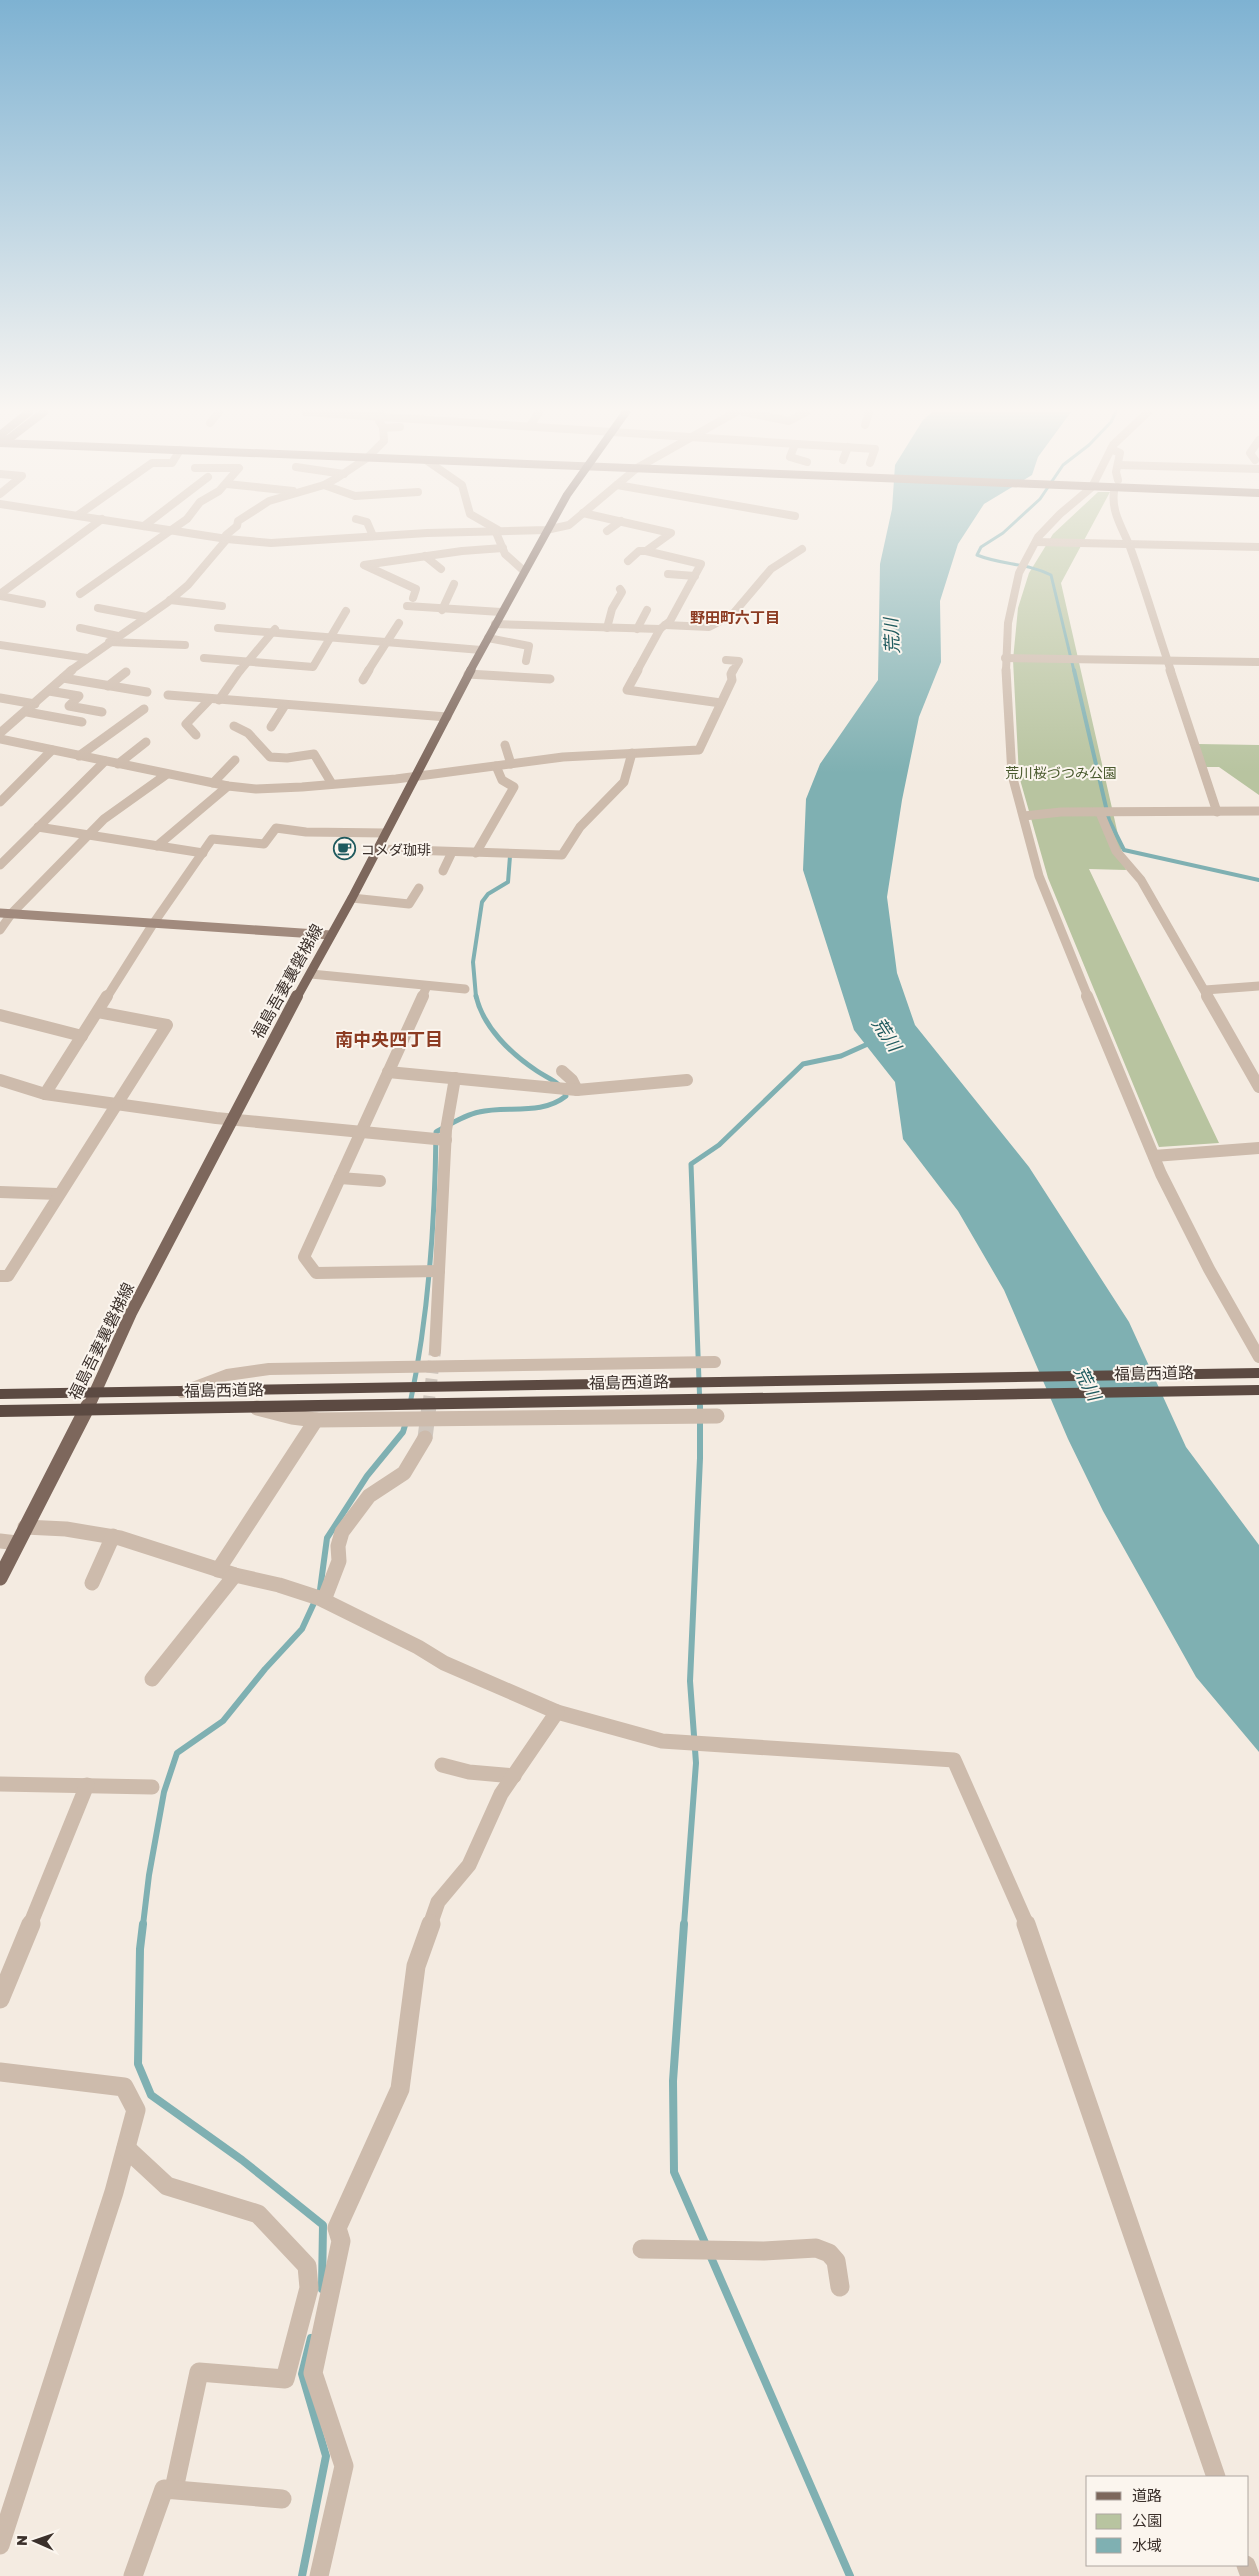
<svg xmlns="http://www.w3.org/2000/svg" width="1259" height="2576" viewBox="0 0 1259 2576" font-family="'Golos Text','Noto Sans JP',sans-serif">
<rect width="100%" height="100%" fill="#f4ebe1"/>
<g fill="#b8c4a0">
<polygon points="1098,492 1110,492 1061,583 1126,870 1089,869 1219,1143 1159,1147 1048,878 1019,776 1013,660 1018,608 1029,573 1053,534"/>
<polygon points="1198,744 1259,745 1259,795 1219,767 1206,767"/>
</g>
<polygon fill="#7fb0b2" points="932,412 1071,412 1038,457 1032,475 984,504 958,544 940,601 941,662 919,717 902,800 887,897 897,973 915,1025 1029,1167 1129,1322 1186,1447 1259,1545 1259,1752 1196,1677 1103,1511 1068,1439 1004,1290 958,1211 903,1139 895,1082 854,1030 803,870 806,799 820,764 878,680 880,564 892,509 895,465 923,420"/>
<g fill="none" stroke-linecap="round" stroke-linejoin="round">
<path stroke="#7fb0b2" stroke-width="3" d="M1074 671 1051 575C1028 563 1001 565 977 555L981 547 1003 533 1040 499 1063 465 1089 445 1111 422 1116 412"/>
<g stroke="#7fb0b2" stroke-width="4">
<polyline points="1074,670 1109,820 1124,850 1259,880"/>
<polyline points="476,997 473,962 482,902 488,894 508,882 510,856"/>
</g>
<g stroke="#7fb0b2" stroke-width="5">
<path d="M410 1404C429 1314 435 1224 436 1132 449 1125 464 1115 479 1112 507 1105 541 1116 566 1096 561 1082 549 1079 537 1071 511 1054 483 1027 476 996"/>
<polyline points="700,1408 691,1164 719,1145 803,1064 841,1056 870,1043"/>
</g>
<g stroke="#7fb0b2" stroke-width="6">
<polyline points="143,1925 149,1875 164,1792 177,1753 223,1721 265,1669 302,1629 320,1590 327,1538 367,1476 403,1432 406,1422"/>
<polyline points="684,1925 696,1763 690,1681 700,1458 700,1406"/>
</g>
<g stroke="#7fb0b2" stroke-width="8">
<polyline points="143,1924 140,1949 138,2064 151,2095 242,2160 323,2225 322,2289"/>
<polyline points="684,1924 673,2081 674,2172 706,2245"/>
<polyline points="710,2255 850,2576"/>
<polyline points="302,2576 326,2456 302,2374 311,2338"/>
</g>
<polyline stroke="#cfc6bd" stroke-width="12" stroke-dasharray="12 5.5" stroke-linecap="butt" points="428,1408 435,1351"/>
<polyline stroke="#cfc6bd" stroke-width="15" stroke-dasharray="15 8" stroke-linecap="butt" points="425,1438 429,1406"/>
<g stroke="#cdbbac" stroke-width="8">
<polyline points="306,412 875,449 870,463"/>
<polyline points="744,412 789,421 806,412"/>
<polyline points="210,423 219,412"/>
<polyline points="865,425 869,412"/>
<polyline points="530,426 539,412"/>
<polyline points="383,428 400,427"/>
<polyline points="795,444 790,457 807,462"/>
<polyline points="1111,449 1120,453 1116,472 1118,480"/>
<polyline points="426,460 462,485 470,514 498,530"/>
<polyline points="843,460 848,447"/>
<polyline points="1255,460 1250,453 1259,440"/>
<polyline points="1118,465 1259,469"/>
<polyline points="296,467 344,474"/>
<polyline points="0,474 22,476 0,494"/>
<polyline points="227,484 293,491"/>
<polyline points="324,485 355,496 418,492"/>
<polyline points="617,485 795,516"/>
<path d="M1114 492C1111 512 1123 529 1130 547 1145 588 1157 630 1171 671"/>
<polyline points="0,504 227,539 271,543 427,533 546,530 569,525 637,468 736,412"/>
<polyline points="583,513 671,533 646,551 701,564 670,621 660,629 637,671"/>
<polyline points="78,515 152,463 172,463 180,450"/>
<polyline points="356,519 367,522 373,536"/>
<polyline points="144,526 208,477"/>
<polyline points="495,530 505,554 524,571"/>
<polyline points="607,531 621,521"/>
<polyline points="1036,542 1259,547"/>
<polyline points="425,556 441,569"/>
<polyline points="628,561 639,551 646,551"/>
<polyline points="668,574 695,576"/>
<polyline points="0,594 102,519"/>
<polyline points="80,594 187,519 200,502 219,491 239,468 195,468"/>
<polyline points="0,596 42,604"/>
<polyline points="413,598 416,589 364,565 462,551 503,548"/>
<polyline points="170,600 222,606"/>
<polyline points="407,606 501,612"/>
<polyline points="98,608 146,617"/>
<polyline points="442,610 454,584"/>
<polyline points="495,624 660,629"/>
<polyline points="665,625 709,627 732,615 771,569 802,549"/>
<polyline points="80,628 118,636"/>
<polyline points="218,628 481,650"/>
<polyline points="607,628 612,609 622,592 620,589"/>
<polyline points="637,629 647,610"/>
<polyline points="488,638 529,646 526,661"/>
<polyline points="109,642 185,645"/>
<polyline points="0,645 87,658"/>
<polyline points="204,658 313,667 346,611"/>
<polyline points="1005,658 1259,662"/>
<polyline points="726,660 739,661 733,671"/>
<polyline points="70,671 168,602 188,585 227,539 226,535 237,526 238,521 269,501 324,485 337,478 367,458 384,441 383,427 379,421 380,412"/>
<polyline points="240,671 275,629"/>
<polyline points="368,671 399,623"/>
<polyline points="1006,671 1008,623 1019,573 1038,537 1060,514 1092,487 1113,445 1148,412"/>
</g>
<g stroke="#cdbbac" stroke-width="9">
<polyline points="638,670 627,690 721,703"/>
<polyline points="1006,670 1012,775 1039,876 1088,997"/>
<polyline points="1170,670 1217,812"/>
<polyline points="468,674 550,679"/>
<polyline points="63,678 147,692"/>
<polyline points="363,680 369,670"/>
<polyline points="108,686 126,672"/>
<polyline points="49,691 79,696 69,706 102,712"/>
<polyline points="168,695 447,717"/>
<polyline points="0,698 35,704"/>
<polyline points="219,700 240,670"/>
<polyline points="27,712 82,722"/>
<polyline points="234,726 248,733 270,757 287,758 314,754 332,784"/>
<polyline points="271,727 285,705"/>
<polyline points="0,733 72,670"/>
<polyline points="196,735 186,724 210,699"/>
<polyline points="0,739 228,786 256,789 302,787 396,779 563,757 699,750 732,680 731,674 733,670"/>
<polyline points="505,745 511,764"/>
<polyline points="79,756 144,709"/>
<polyline points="118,764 146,742"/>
<polyline points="213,783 235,760"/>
<polyline points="0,802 52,750"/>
<polyline points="1100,813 1116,851 1141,880 1208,997"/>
<polyline points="1024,816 1061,812 1259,811"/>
<polyline points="38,827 203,853"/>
<polyline points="157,846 228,786"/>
<polyline points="378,849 562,855 580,827 624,782 632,753"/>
<polyline points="476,853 514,787 502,780 496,766"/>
<polyline points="0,865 105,761"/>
<polyline points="443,871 452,852"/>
<polyline points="352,898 409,904 419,888"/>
<polyline points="0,930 12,913 104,819 167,774"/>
<polyline points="311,974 465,989"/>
<polyline points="1205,990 1259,986"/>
<polyline points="107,997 153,924 212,839 264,844 276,828 306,832 385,833"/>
<polyline points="422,997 427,986"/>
</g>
<g stroke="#cdbbac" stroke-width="12">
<polyline points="423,996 304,1257 316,1273 439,1271"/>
<polyline points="1087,996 1161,1174 1209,1269 1259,1357"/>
<polyline points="1207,996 1259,1087"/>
<polyline points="0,1015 82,1036"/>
<polyline points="562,1071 572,1080 577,1090"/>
<polyline points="388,1072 577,1090 687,1080"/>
<polyline points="0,1080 45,1094 216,1118 446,1140"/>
<polyline points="45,1094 107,996"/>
<polyline points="1154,1156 1259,1148"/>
<polyline points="340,1178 380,1181"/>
<polyline points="0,1192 58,1194"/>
<polyline points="0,1276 8,1276 167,1025 98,1012"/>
<polyline points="435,1351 446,1130 455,1078"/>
<polyline points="182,1392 227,1375 269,1369 715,1362"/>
</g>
<g stroke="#cdbbac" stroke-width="15">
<polyline points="257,1408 292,1417 316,1420 717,1416"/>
<polyline points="25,1527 66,1529 120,1538 235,1575 279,1585 319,1598 418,1647 444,1663 557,1712 662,1741 954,1760 1027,1925"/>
<polyline points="0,1541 17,1543"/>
<polyline points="218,1570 316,1420"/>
<polyline points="92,1583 113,1536"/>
<polyline points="324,1600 339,1561 338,1546 342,1532 369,1496 404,1473 425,1438"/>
<polyline points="152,1679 235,1575"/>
<polyline points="442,1765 469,1772 514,1776"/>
<polyline points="0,1784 152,1787"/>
<polyline points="30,1925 87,1785"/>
<polyline points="430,1925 438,1902 469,1865 501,1794 557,1712"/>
</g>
<g stroke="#cdbbac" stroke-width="19">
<polyline points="1026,1924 1216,2477"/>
<polyline points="0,1999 31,1924"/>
<polyline points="0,2072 124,2087 136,2110 114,2192 0,2545"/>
<polyline points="126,2148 167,2186 258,2214 307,2266 309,2288 285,2379 199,2372 174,2489"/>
<polyline points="642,2249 764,2251 816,2248 829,2253 836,2261 840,2287"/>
<polyline points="1246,2565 1250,2576"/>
<polyline points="133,2576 164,2489 282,2499"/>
<polyline points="319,2576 344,2466 313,2373 341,2241 337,2228 400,2089 416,1966 431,1924"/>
</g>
<g stroke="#a18a7d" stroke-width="8">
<polyline points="0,435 29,412"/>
<polyline points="1,442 10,438 44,412"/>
<polyline points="0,443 1259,493"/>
</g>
<polyline stroke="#a18a7d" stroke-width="9" points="0,913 331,935"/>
<polyline stroke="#7d675c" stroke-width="8" points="470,671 567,495 626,412"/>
<polyline stroke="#7d675c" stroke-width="9" points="297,997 352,898 471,670"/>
<polyline stroke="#7d675c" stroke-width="12" points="88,1408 131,1313 297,996"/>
<polyline stroke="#7d675c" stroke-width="15" points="0,1578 88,1406"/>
<g fill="#5c4a42" fill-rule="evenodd">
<polygon points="1259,1368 1259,1378 0,1399 0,1389"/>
<polygon points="1259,1385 1259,1395 0,1417 0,1405"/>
</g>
</g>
<linearGradient id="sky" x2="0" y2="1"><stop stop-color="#7eb2d2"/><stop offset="0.53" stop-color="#faf6f2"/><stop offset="1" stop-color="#faf6f2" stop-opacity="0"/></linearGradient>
<rect width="1259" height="773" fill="url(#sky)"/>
<defs>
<symbol id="cafe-ring" viewBox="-11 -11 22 22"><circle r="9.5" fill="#fbf5ee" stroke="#1f5a5e" stroke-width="1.5"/><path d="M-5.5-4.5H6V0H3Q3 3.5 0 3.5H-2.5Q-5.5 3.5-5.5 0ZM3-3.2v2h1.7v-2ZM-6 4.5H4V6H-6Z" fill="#1f5a5e"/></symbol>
</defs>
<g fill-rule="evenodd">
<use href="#cafe-ring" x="332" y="836" width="25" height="25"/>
</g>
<g text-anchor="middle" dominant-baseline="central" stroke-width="4" stroke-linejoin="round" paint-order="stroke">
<g font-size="14" fill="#4a5a2e" stroke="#fbf5ee">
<text x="1061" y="772">荒川桜づつみ公園</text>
</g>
<g font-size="14" fill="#3b302b" stroke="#fbf5ee" text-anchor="start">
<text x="361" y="849">コメダ珈琲</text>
</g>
<g font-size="15" font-weight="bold" fill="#8c3b22" stroke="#fbf5ee">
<text x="735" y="617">野田町六丁目</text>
</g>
<g font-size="16" fill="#3b302b" stroke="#fbf5ee">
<text transform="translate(287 981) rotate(-61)">福島吾妻裏磐梯線</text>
<text transform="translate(101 1341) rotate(-64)">福島吾妻裏磐梯線</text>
<text transform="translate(1154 1373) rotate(-1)">福島西道路</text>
<text transform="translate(629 1382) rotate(-1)">福島西道路</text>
<text transform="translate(224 1390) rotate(-1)">福島西道路</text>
</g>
<g font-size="18" font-style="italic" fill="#1f5a5e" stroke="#fbf5ee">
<text transform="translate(891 636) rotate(-93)">荒川</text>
<text transform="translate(887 1034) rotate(57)">荒川</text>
<text transform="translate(1088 1383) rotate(63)">荒川</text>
</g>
<g font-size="18" font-weight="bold" fill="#8c3b22" stroke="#fbf5ee">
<text x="389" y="1039">南中央四丁目</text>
</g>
</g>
<rect x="1086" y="2476" width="162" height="90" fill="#fbf5ee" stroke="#aea6a0"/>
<rect x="1096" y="2492" width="25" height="8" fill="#7d675c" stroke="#aea6a0"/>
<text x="1132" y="2501" font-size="15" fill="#3b302b">道路</text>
<rect x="1096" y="2514" width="25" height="15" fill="#b8c4a0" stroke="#aea6a0"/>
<text x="1132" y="2526" font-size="15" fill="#3b302b">公園</text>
<rect x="1096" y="2538" width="25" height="15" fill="#7fb0b2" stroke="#aea6a0"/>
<text x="1132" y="2551" font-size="15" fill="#3b302b">水域</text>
<g transform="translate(35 2541) rotate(272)" stroke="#fbf5ee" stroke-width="4" paint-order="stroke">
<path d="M0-4L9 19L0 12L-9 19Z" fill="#3b302b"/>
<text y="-8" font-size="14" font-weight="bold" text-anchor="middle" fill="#3b302b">N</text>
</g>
</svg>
